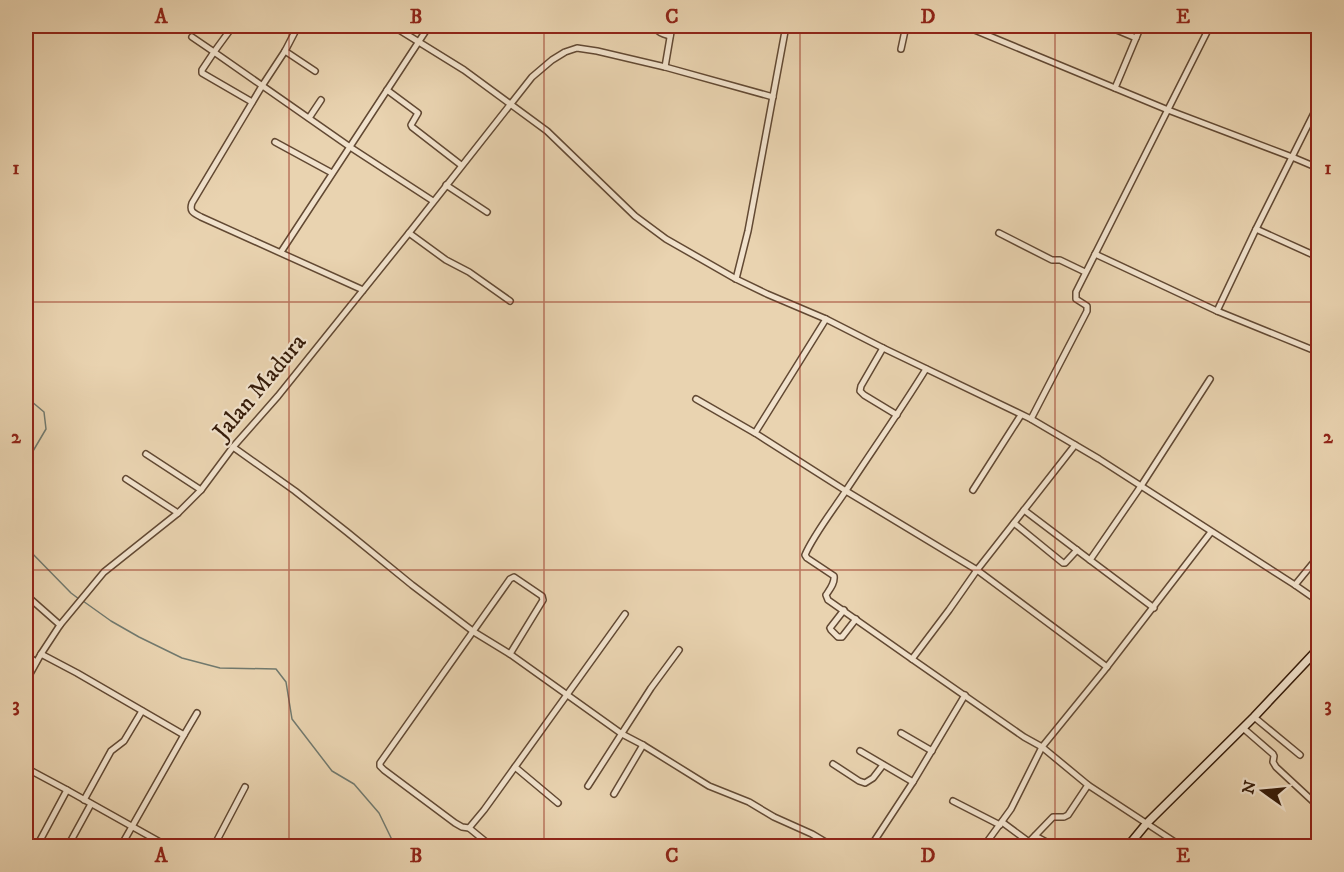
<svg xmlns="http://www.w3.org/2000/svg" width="1344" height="872" viewBox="0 0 1344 872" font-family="'IM FELL DW Pica',serif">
<rect width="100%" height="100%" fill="#e9d3b0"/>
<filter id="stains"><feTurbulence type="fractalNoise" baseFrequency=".00333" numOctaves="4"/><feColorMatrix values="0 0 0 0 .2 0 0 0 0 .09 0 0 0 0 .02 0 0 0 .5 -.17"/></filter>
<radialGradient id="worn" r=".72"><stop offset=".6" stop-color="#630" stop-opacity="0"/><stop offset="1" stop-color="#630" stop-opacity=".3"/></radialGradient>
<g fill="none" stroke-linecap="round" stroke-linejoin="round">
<g stroke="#71796e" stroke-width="1.5">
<polyline points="26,401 31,401 44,412 46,429 26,463"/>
<polyline points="26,547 71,593 79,599"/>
<polyline points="83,601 111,621 139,637 182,658 220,668 276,669 286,682 292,719 332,771 354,784 379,813 395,846"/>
</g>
<defs>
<g id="street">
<polyline points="233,26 214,52 350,147 433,201"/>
<path d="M298 26 285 51 262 86 192 203C189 212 194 213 201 217L363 290"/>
<polyline points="393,26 464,70 547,131 635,216 666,239 736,279 767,294 826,319 883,348 1031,419 1099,459 1295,585 1318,601"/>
<path d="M654 26C658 33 663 34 670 36"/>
<polyline points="965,26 1168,110 1292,157 1318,168"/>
<polyline points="1112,28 1136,38"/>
<polyline points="192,37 214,52 202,70 202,73 252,102"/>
<polyline points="901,49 906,26"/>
<polyline points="285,51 315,71"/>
<polyline points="665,67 773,97"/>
<polyline points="1115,88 1141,26"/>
<polyline points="387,90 418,113 411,125 412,127 461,165"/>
<polyline points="309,118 321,100"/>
<polyline points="275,142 332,173"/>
<polyline points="446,185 487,212"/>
<polyline points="1256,229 1318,257"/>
<polyline points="409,233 446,260 469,272 510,301"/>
<polyline points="999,233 1052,260 1060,260 1085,272"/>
<polyline points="281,252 429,26"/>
<polyline points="1095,254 1217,311 1318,352"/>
<polyline points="736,279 748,231 786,26"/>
<polyline points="1217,311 1256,229 1318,105"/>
<polyline points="826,319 755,433 846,491 977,570 1107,667"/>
<polyline points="883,348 861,386 860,391 864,395 897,415"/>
<polyline points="696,399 755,433"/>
<polyline points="1031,419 1087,311 1087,306 1076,299 1076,292 1210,26"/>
<polyline points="1075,445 977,570 949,610 912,659 1024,737 1042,747 1088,785 1181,846"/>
<polyline points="233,447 295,491 347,532 412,585 474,632 510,654 622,734 643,745 709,786 749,802 774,817 812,834 832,846"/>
<polyline points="146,454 201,490"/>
<polyline points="126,479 178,513"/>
<polyline points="973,490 1021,415"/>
<polyline points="1024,510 1090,560"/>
<polyline points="1014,523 1063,563 1065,563 1077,550"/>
<polyline points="1295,585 1318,557"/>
<polyline points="26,595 60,625"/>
<polyline points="1154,608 1090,560 1141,486 1210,379"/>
<polyline points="844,610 830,628 831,630 838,637 842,637 856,619"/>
<polyline points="41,654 77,673 184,735"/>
<polyline points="510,654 543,600 542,596 514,577 510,579 380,763 380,766 384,770 455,823 462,827 469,828 484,810 625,614"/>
<polyline points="26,655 36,662"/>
<path d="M912 659 828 600 826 595C830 589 835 583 834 576L807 558 805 555C813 536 833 510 845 492 872 451 900 411 926 369"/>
<polyline points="26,681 41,654 60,625 104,572 178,513 201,490 233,447 278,396 409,233 532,77 552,60 565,52 577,48 597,51 665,67 672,26"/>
<polyline points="1254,717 1300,755"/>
<polyline points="1243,728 1273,754 1274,756 1273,762 1276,767 1318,806"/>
<polyline points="901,733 932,751"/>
<polyline points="860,751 913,782"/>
<polyline points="833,764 859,781 865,783 873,778 883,765"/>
<polyline points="515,767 558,803"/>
<polyline points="26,768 67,790 167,846"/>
<polyline points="588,786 651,688 679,650"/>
<polyline points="614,794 643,745"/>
<polyline points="84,800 111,751 124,741 142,711"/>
<polyline points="953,801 1000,825"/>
<polyline points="1002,822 1029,842"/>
<polyline points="469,828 491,846"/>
<polyline points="1035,836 1054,846"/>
<polyline points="37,846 67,790"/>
<polyline points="68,846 91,804"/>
<polyline points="121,846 184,735 197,713"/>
<polyline points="214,846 245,787"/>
<polyline points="871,846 913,782 965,695"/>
<polyline points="984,846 1011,809 1042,747 1103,672 1211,532"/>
<polyline points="1025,846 1053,817 1064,817 1068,815 1088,785"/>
</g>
<polyline id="secondary" points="1128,846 1147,823 1254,717 1318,649"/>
</defs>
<use href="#street" stroke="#624933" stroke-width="8"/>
<use href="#secondary" stroke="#351b09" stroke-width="10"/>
<use href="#street" stroke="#f1e2cc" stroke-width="5"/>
<use href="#secondary" stroke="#f1e2cc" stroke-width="7"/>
</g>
<path fill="none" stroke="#8f2418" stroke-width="1.5" stroke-opacity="0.55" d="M289 26V846M544 26V846M800 26V846M1055 26V846M26 302H1318M26 570H1318"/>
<g text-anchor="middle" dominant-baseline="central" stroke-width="4.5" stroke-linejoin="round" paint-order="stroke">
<g font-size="24" fill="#351b09" stroke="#f1e2cc">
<text transform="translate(260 387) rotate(-50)">Jalan Madura</text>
</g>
</g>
<rect width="1344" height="872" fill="none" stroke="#e9d3b0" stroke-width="66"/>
<g transform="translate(1263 791) rotate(285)" stroke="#f1e2cc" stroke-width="4.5" paint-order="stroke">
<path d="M0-4.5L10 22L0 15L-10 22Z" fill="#351b09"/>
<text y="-9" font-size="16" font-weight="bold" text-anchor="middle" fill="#351b09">N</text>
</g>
<rect x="33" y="33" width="1278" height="806" fill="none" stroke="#8f2418" stroke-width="2"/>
<g font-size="20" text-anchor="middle" font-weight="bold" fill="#8f2418">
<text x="161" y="23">A</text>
<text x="416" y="23">B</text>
<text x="672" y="23">C</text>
<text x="928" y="23">D</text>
<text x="1183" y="23">E</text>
<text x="16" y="174">1</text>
<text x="1328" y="174">1</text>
<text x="16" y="443">2</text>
<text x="1328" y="443">2</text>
<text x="16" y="711">3</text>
<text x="1328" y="711">3</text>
<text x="161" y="862">A</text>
<text x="416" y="862">B</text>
<text x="672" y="862">C</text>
<text x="928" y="862">D</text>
<text x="1183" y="862">E</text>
</g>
<rect width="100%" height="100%" filter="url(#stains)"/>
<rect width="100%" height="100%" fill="url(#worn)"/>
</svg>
